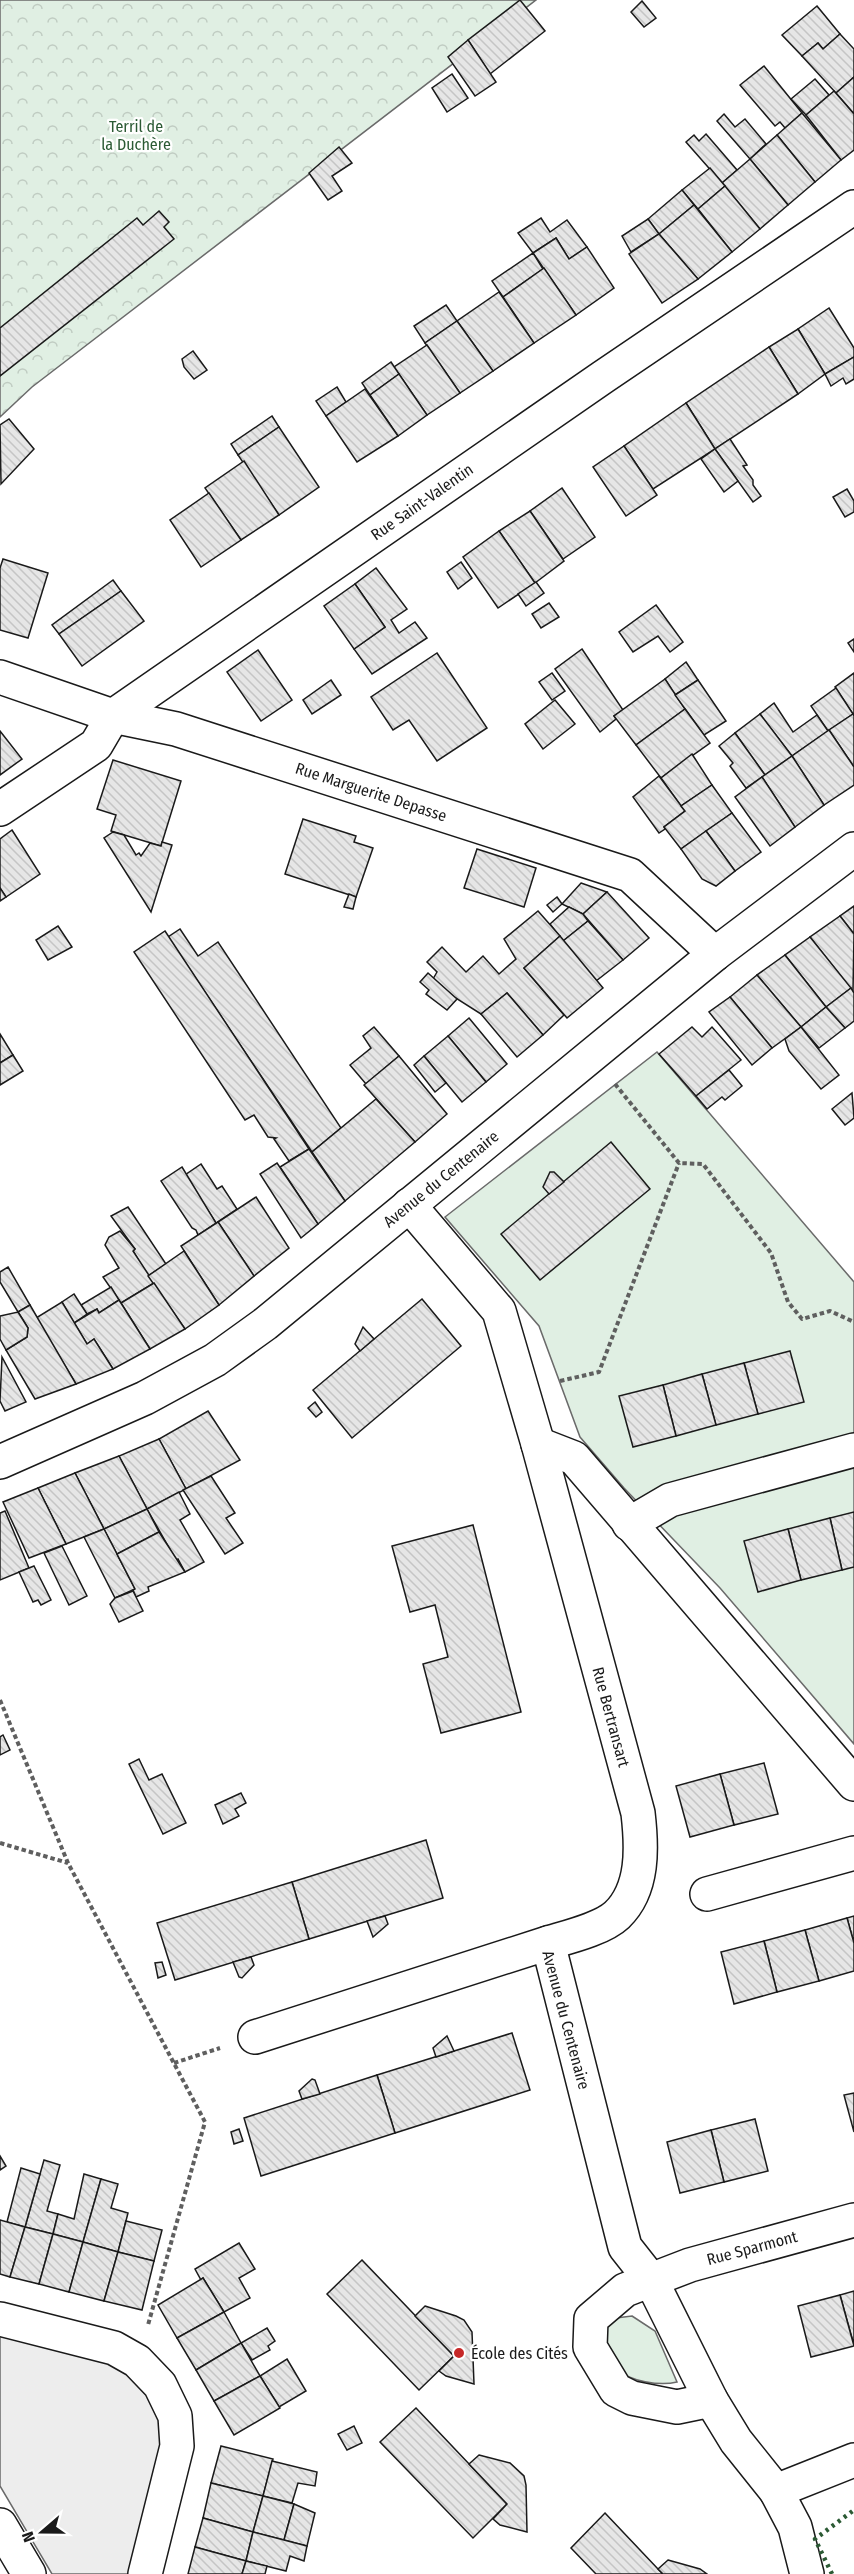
<svg xmlns="http://www.w3.org/2000/svg" width="854" height="2574" viewBox="0 0 854 2574" font-family="'Fira Sans Condensed',sans-serif">
<defs>
<pattern id="forest-crowns" width="20" height="18" patternUnits="userSpaceOnUse" patternTransform="scale(1.5)"><rect width="20" height="18" fill="#e0efe3"/><path d="M2 6a3 3 0 1 1 6 0M12 15a3 3 0 1 1 6 0" fill="none" stroke="#c0ccc2"/></pattern>
<pattern id="building-back-hatch" width="6" height="6" patternUnits="userSpaceOnUse" patternTransform="scale(1.5)"><rect width="6" height="6" fill="#e6e6e6"/><path d="M-1 5l2 2M0 0l6 6M5-1l2 2" fill="none" stroke="#c5c5c5"/></pattern>
</defs>
<rect width="100%" height="100%" fill="#fff"/>
<g fill="#e0efe3" stroke="#6a6a6a" stroke-width="1.5">
<polygon points="657,1052 854,1282 854,1744 720,1588 624,1488 580,1437 539,1326 445,1217"/>
<path d="M632 2316 655 2331 677 2382C661 2386 628 2382 617 2368 611 2360 607 2347 602 2337L608 2319Z"/>
</g>
<polygon fill="url(#forest-crowns)" stroke="#6a6a6a" stroke-width="1.5" points="0,0 536,0 32,387 0,417"/>
<polygon fill="#ededed" stroke="#6a6a6a" stroke-width="1.5" points="0,2330 129,2365 164,2425 139,2574 52,2574 0,2486"/>
<g fill="url(#building-back-hatch)" stroke="#1a1a1a" stroke-width="1.5">
<polygon points="520,0 545,31 490,74 468,40"/>
<polygon points="642,1 656,18 644,27 631,12"/>
<polygon points="817,6 840,34 823,49 818,43 802,56 782,35"/>
<polygon points="840,34 854,49 854,77 836,93 802,56 818,43 823,49"/>
<polygon points="468,40 496,82 475,96 448,57"/>
<polygon points="764,66 802,113 785,128 780,122 775,126 740,85"/>
<polygon points="452,74 468,98 447,112 432,88"/>
<polygon points="854,77 854,114 836,93"/>
<polygon points="815,79 829,95 806,115 791,99"/>
<polygon points="834,91 854,114 854,150 841,160 806,115"/>
<polygon points="802,113 841,160 815,182 777,135"/>
<polygon points="724,114 735,127 745,119 766,144 750,159 717,121"/>
<polygon points="706,134 737,170 722,183 686,142 694,135 699,141"/>
<polygon points="777,135 815,182 788,205 750,159"/>
<polygon points="339,147 352,163 332,176 342,191 328,200 309,173"/>
<polygon points="750,159 788,205 760,229 722,183"/>
<polygon points="710,168 725,186 698,209 682,190"/>
<polygon points="725,186 760,229 732,252 698,209"/>
<polygon points="682,190 694,205 659,234 648,219"/>
<polygon points="694,205 732,252 698,279 659,234"/>
<polygon points="159,211 169,222 164,227 174,239 0,376 0,328 137,218 143,225"/>
<polygon points="541,218 550,232 567,220 587,247 569,259 556,238 533,253 518,233"/>
<polygon points="648,219 659,234 631,252 622,236"/>
<polygon points="659,234 698,279 662,303 629,254"/>
<polygon points="556,238 569,259 587,247 614,288 576,315 533,253"/>
<polygon points="533,253 543,269 503,297 492,281"/>
<polygon points="544,268 576,315 534,343 503,297"/>
<polygon points="499,292 534,343 493,371 457,321"/>
<polygon points="446,305 457,321 425,343 414,326"/>
<polygon points="829,308 854,348 854,357 825,374 798,329"/>
<polygon points="457,321 493,371 460,393 425,343"/>
<polygon points="798,329 825,374 798,394 769,347"/>
<polygon points="427,345 460,393 427,415 394,367"/>
<polygon points="769,347 798,394 715,449 686,403"/>
<polygon points="193,351 207,370 194,379 184,367 182,359"/>
<polygon points="854,357 854,379 846,384 843,378 831,386 825,374"/>
<polygon points="391,362 399,374 370,395 362,383"/>
<polygon points="399,374 427,415 398,436 370,395"/>
<polygon points="337,387 346,402 326,416 316,401"/>
<polygon points="365,389 398,436 357,462 326,416"/>
<polygon points="686,403 715,449 653,489 624,446"/>
<polygon points="272,416 279,427 238,455 231,444"/>
<polygon points="9,419 34,449 1,484 0,425"/>
<polygon points="279,427 319,487 279,515 238,455"/>
<polygon points="730,439 747,465 743,466 753,480 753,485 761,496 753,502 715,449"/>
<polygon points="624,446 657,495 626,516 593,467"/>
<polygon points="715,449 738,481 724,492 701,459"/>
<polygon points="244,461 279,515 241,540 205,488"/>
<polygon points="562,488 595,537 563,559 530,511"/>
<polygon points="847,489 854,501 854,512 845,517 833,497"/>
<polygon points="209,493 241,540 201,567 170,520"/>
<polygon points="530,511 564,561 535,583 499,531"/>
<polygon points="499,531 535,583 498,608 463,557"/>
<polygon points="3,559 48,573 28,638 0,630 0,568"/>
<polygon points="461,562 472,578 458,589 447,572"/>
<polygon points="376,568 407,609 391,620 399,633 415,622 427,638 372,674 354,649 385,627 355,584"/>
<polygon points="113,580 121,591 59,634 52,625"/>
<polygon points="536,582 544,593 526,606 518,594"/>
<polygon points="355,584 385,627 354,649 324,606"/>
<polygon points="121,591 144,621 82,666 59,634"/>
<polygon points="549,603 559,617 541,628 532,614"/>
<polygon points="656,605 683,642 670,652 658,636 633,652 619,632"/>
<polygon points="854,639 854,652 848,643"/>
<polygon points="582,649 623,710 614,716 616,719 600,732 555,669"/>
<polygon points="258,650 292,700 261,721 227,672"/>
<polygon points="437,653 487,728 437,761 409,720 393,730 371,697"/>
<polygon points="686,662 698,680 675,695 665,679"/>
<polygon points="552,673 565,691 552,700 539,682"/>
<polygon points="854,673 854,713 853,714 835,687"/>
<polygon points="665,679 685,709 636,745 614,716"/>
<polygon points="331,680 341,695 312,714 303,700"/>
<polygon points="698,680 726,721 704,735 675,695"/>
<polygon points="836,688 853,714 828,731 811,706"/>
<polygon points="555,700 575,724 543,749 525,724"/>
<polygon points="774,703 793,732 817,715 828,731 792,756 760,714"/>
<polygon points="685,709 710,743 661,778 636,745"/>
<polygon points="760,714 792,756 765,775 735,733"/>
<polygon points="853,714 854,716 854,767 829,730"/>
<polygon points="829,730 854,767 854,785 824,805 792,756"/>
<polygon points="0,731 22,759 0,775"/>
<polygon points="735,733 765,775 746,788 730,766 733,763 719,746"/>
<polygon points="692,754 712,785 681,806 661,778"/>
<polygon points="792,756 824,805 795,827 762,777"/>
<polygon points="113,760 181,781 161,846 111,831 116,815 97,809"/>
<polygon points="659,776 685,811 664,827 665,829 659,833 633,797"/>
<polygon points="762,777 795,827 770,846 735,797"/>
<polygon points="712,785 732,813 681,849 664,827 685,811 681,806"/>
<polygon points="732,813 761,852 735,871 706,831"/>
<polygon points="303,819 356,836 354,842 373,848 356,897 285,874"/>
<polygon points="12,830 40,874 6,897 0,888 0,839"/>
<polygon points="706,831 735,871 716,886 702,879 681,849"/>
<polygon points="113,832 124,835 136,855 139,853 141,856 150,843 161,846 162,842 172,845 151,912 104,838"/>
<polygon points="477,849 536,868 524,907 464,888"/>
<polygon points="581,883 607,892 583,914 562,904"/>
<polygon points="0,888 6,897 0,901"/>
<polygon points="607,892 649,938 623,960 583,914"/>
<polygon points="349,894 356,897 353,909 344,907"/>
<polygon points="557,897 562,904 553,912 547,905"/>
<polygon points="854,906 854,934 840,916"/>
<polygon points="569,907 583,914 588,921 563,941 550,924"/>
<polygon points="538,911 560,936 524,968 564,1015 543,1035 507,993 481,1014 454,997 433,979 437,972 427,962 442,947 466,972 483,956 499,974 516,959 504,939"/>
<polygon points="840,916 854,934 853,992 810,937"/>
<polygon points="588,921 623,960 596,981 563,941"/>
<polygon points="58,926 72,947 48,960 36,940"/>
<polygon points="180,929 198,956 218,942 341,1128 312,1152 168,937"/>
<polygon points="165,931 309,1149 289,1161 274,1139 276,1138 268,1137 254,1115 245,1120 134,952"/>
<polygon points="560,936 603,988 567,1018 524,968"/>
<polygon points="810,937 851,988 826,1007 785,955"/>
<polygon points="785,955 826,1007 801,1027 757,975"/>
<polygon points="428,973 457,999 447,1010 426,994 429,990 420,982"/>
<polygon points="757,975 801,1027 772,1048 730,997"/>
<polygon points="851,988 854,993 854,1021 845,1028 826,1007"/>
<polygon points="507,993 543,1035 517,1057 481,1014"/>
<polygon points="730,997 772,1048 752,1065 709,1012"/>
<polygon points="826,1007 845,1028 819,1048 801,1027"/>
<polygon points="469,1018 507,1064 486,1082 448,1036"/>
<polygon points="374,1027 399,1056 366,1084 350,1065 371,1048 363,1036"/>
<polygon points="692,1027 702,1037 712,1027 741,1060 696,1096 659,1054"/>
<polygon points="801,1027 839,1075 821,1089 789,1051 785,1039"/>
<polygon points="0,1034 13,1055 0,1063"/>
<polygon points="448,1036 486,1082 462,1102 424,1056"/>
<polygon points="13,1055 23,1071 0,1085 0,1063"/>
<polygon points="399,1056 447,1114 415,1142 364,1085"/>
<polygon points="424,1056 446,1083 435,1092 414,1065"/>
<polygon points="729,1070 742,1086 725,1100 722,1097 707,1109 696,1096"/>
<polygon points="852,1093 854,1118 845,1125 832,1109"/>
<polygon points="376,1099 415,1142 345,1201 312,1152"/>
<polygon points="611,1142 650,1189 540,1280 501,1234"/>
<polygon points="309,1149 345,1201 318,1224 280,1167"/>
<polygon points="277,1163 318,1224 301,1238 260,1174"/>
<polygon points="201,1164 217,1189 222,1186 237,1209 216,1223 185,1175"/>
<polygon points="182,1167 216,1223 198,1235 196,1230 192,1228 161,1181"/>
<polygon points="550,1172 554,1172 564,1182 549,1194 543,1187"/>
<polygon points="256,1197 289,1248 254,1276 218,1222"/>
<polygon points="128,1207 166,1264 148,1276 133,1251 135,1249 111,1216"/>
<polygon points="218,1222 254,1276 219,1305 181,1246"/>
<polygon points="120,1231 135,1249 133,1251 154,1283 121,1303 103,1277 119,1268 105,1245 109,1237"/>
<polygon points="184,1251 219,1305 185,1329 148,1276"/>
<polygon points="8,1267 30,1305 18,1312 0,1282 0,1272"/>
<polygon points="154,1283 185,1329 150,1349 121,1303"/>
<polygon points="111,1287 119,1300 99,1313 97,1309 87,1314 81,1305"/>
<polygon points="74,1294 87,1314 74,1323 62,1302"/>
<polygon points="422,1299 461,1346 352,1438 313,1390"/>
<polygon points="119,1300 150,1349 113,1369 94,1339 87,1344 74,1323 97,1309 99,1313"/>
<polygon points="62,1302 87,1344 94,1339 113,1369 76,1384 36,1318"/>
<polygon points="30,1305 76,1384 35,1399 6,1350 27,1337 28,1328 18,1312"/>
<polygon points="18,1312 28,1328 27,1337 6,1350 0,1339 0,1316"/>
<polygon points="363,1327 374,1339 360,1351 355,1344"/>
<polygon points="790,1351 804,1402 758,1414 744,1363"/>
<polygon points="2,1357 26,1402 5,1411 0,1401"/>
<polygon points="744,1363 758,1414 716,1425 702,1374"/>
<polygon points="702,1374 716,1425 676,1436 663,1385"/>
<polygon points="663,1385 676,1436 633,1447 619,1396"/>
<polygon points="315,1402 322,1412 316,1417 308,1408"/>
<polygon points="208,1411 240,1460 186,1489 159,1439"/>
<polygon points="159,1439 186,1489 147,1509 119,1456"/>
<polygon points="119,1456 147,1509 104,1529 75,1473"/>
<polygon points="75,1473 104,1529 66,1544 38,1488"/>
<polygon points="211,1476 235,1513 226,1518 243,1543 225,1554 183,1490"/>
<polygon points="38,1488 66,1544 29,1558 3,1502"/>
<polygon points="179,1492 190,1514 180,1520 204,1562 185,1572 178,1559 176,1560 147,1509"/>
<polygon points="147,1509 159,1532 117,1554 104,1529"/>
<polygon points="5,1511 29,1568 0,1580 0,1513"/>
<polygon points="854,1512 854,1567 842,1570 830,1518"/>
<polygon points="830,1518 842,1570 801,1580 788,1529"/>
<polygon points="473,1525 521,1712 441,1733 423,1664 448,1657 435,1605 410,1612 392,1546"/>
<polygon points="104,1529 135,1589 115,1598 84,1537"/>
<polygon points="788,1529 801,1580 758,1592 744,1541"/>
<polygon points="159,1532 185,1572 148,1587 149,1591 136,1597 133,1590 135,1589 117,1554"/>
<polygon points="62,1546 87,1596 69,1605 44,1553"/>
<polygon points="34,1566 51,1600 41,1605 38,1600 33,1602 19,1572"/>
<polygon points="133,1591 143,1611 119,1622 110,1604 115,1598"/>
<polygon points="3,1735 10,1750 0,1755 0,1737"/>
<polygon points="139,1759 149,1780 162,1774 186,1823 163,1834 129,1764"/>
<polygon points="764,1763 778,1814 734,1825 720,1774"/>
<polygon points="720,1774 734,1825 690,1837 676,1786"/>
<polygon points="241,1793 246,1803 235,1809 239,1816 223,1824 215,1805"/>
<polygon points="426,1840 443,1898 309,1939 292,1882"/>
<polygon points="292,1882 309,1939 175,1980 157,1923"/>
<polygon points="385,1916 388,1924 373,1937 367,1921"/>
<polygon points="854,1916 854,1943 847,1918"/>
<polygon points="847,1918 854,1943 854,1971 819,1981 805,1930"/>
<polygon points="805,1930 819,1981 777,1992 764,1941"/>
<polygon points="764,1941 777,1992 734,2004 721,1952"/>
<polygon points="251,1957 254,1965 242,1978 239,1977 233,1962"/>
<polygon points="162,1962 166,1975 158,1978 155,1963"/>
<polygon points="512,2033 530,2090 395,2133 377,2075"/>
<polygon points="447,2036 454,2051 436,2057 433,2048"/>
<polygon points="377,2075 395,2133 261,2176 244,2118"/>
<polygon points="312,2079 315,2080 320,2094 302,2099 299,2091"/>
<polygon points="854,2093 854,2132 844,2095"/>
<polygon points="755,2119 768,2171 724,2182 711,2130"/>
<polygon points="239,2129 243,2141 234,2144 231,2132"/>
<polygon points="711,2130 724,2182 680,2193 667,2142"/>
<polygon points="0,2156 6,2166 0,2170"/>
<polygon points="44,2160 60,2165 47,2211 58,2214 53,2234 25,2227"/>
<polygon points="21,2168 40,2174 25,2227 7,2222"/>
<polygon points="84,2174 101,2179 83,2242 53,2234 58,2214 74,2219"/>
<polygon points="101,2179 118,2184 111,2208 128,2213 118,2252 83,2242"/>
<polygon points="0,2220 25,2227 10,2277 0,2274"/>
<polygon points="126,2221 162,2230 154,2261 118,2252"/>
<polygon points="25,2227 53,2234 39,2284 10,2277"/>
<polygon points="53,2234 83,2242 69,2292 39,2284"/>
<polygon points="83,2242 118,2252 104,2301 69,2292"/>
<polygon points="239,2243 255,2269 239,2278 250,2298 224,2312 203,2278 201,2280 195,2269"/>
<polygon points="118,2252 154,2261 142,2310 104,2301"/>
<polygon points="362,2260 454,2356 419,2390 327,2294"/>
<polygon points="203,2278 224,2312 177,2338 158,2305"/>
<polygon points="854,2291 854,2345 840,2295"/>
<polygon points="840,2295 854,2346 811,2357 798,2306"/>
<polygon points="425,2306 456,2316 464,2320 472,2332 474,2384 446,2376 439,2371 454,2356 415,2316"/>
<polygon points="224,2312 241,2343 196,2370 177,2338"/>
<polygon points="267,2328 275,2341 268,2346 270,2350 252,2360 241,2343"/>
<polygon points="241,2343 260,2376 214,2401 196,2370"/>
<polygon points="287,2359 306,2391 279,2407 260,2376"/>
<polygon points="260,2376 280,2408 234,2435 214,2401"/>
<polygon points="416,2408 507,2504 473,2538 380,2442"/>
<polygon points="354,2426 362,2443 347,2450 338,2434"/>
<polygon points="221,2446 273,2459 263,2496 211,2483"/>
<polygon points="479,2455 510,2463 524,2476 526,2485 527,2532 500,2525 493,2519 507,2504 469,2464"/>
<polygon points="272,2461 317,2472 315,2486 298,2483 292,2503 263,2496"/>
<polygon points="211,2483 263,2496 253,2532 203,2518"/>
<polygon points="263,2496 294,2504 284,2540 253,2532"/>
<polygon points="294,2504 315,2513 307,2546 284,2540"/>
<polygon points="605,2513 658,2569 663,2574 596,2574 571,2548"/>
<polygon points="203,2518 253,2532 246,2561 195,2547"/>
<polygon points="253,2532 307,2546 304,2561 290,2556 286,2571 246,2561"/>
<polygon points="195,2547 246,2561 242,2574 188,2574"/>
<polygon points="668,2560 700,2569 707,2574 663,2574 658,2569"/>
<polygon points="246,2561 267,2566 265,2574 242,2574"/>
</g>
<g fill="none" stroke-linecap="round" stroke-linejoin="round">
<defs>
<g id="minor">
<polyline points="0,677 113,716 176,729 630,875 715,954"/>
<polyline points="0,809 96,745 113,716 603,377 854,207"/>
<path d="M409 1205 499 1311 538 1444 638 1813C642 1847 644 1889 617 1915 602 1929 568 1937 548 1943"/>
<polyline points="538,1444 574,1458 854,1784"/>
<polyline points="629,1524 670,1500 854,1450"/>
<polyline points="707,1894 854,1853"/>
<polyline points="255,2037 548,1943 625,2247 651,2280 711,2400 736,2441 776,2491 795,2527 807,2574"/>
<polyline points="0,2319 114,2348 137,2361 160,2385 175,2416 177,2446 145,2574"/>
<polyline points="711,2400 677,2407 632,2398 616,2390 590,2347 591,2319 625,2290 690,2265 854,2220"/>
<polyline points="776,2491 854,2460"/>
<polyline points="0,2525 29,2574"/>
</g>
<polyline id="secondary" points="0,1462 145,1398 215,1360 265,1324 715,954 854,849"/>
</defs>
<use href="#minor" stroke="#1a1a1a" stroke-width="36"/>
<use href="#secondary" stroke="#1a1a1a" stroke-width="36"/>
<g stroke="#5f5f5f" stroke-width="4" stroke-dasharray="4.5 3" stroke-linecap="butt">
<polyline points="615,1084 679,1163 703,1164 771,1253 788,1302 802,1319 830,1311 854,1322"/>
<polyline points="560,1381 599,1372 679,1163"/>
<polyline points="0,1700 68,1863 205,2122 148,2325"/>
<polyline points="0,1843 68,1863"/>
<polyline points="174,2063 220,2048"/>
</g>
<use href="#minor" stroke="#fff" stroke-width="33"/>
<use href="#secondary" stroke="#fff" stroke-width="33"/>
<polyline stroke="#2b5a34" stroke-width="4.5" stroke-dasharray="3 4.5" stroke-linecap="butt" points="832,2574 815,2539 854,2510"/>
</g>
<circle fill="#c62828" stroke="#fff" stroke-width="2" cx="459" cy="2353" r="6"/>
<g text-anchor="middle" dominant-baseline="central" stroke-width="4.5" stroke-linejoin="round" paint-order="stroke">
<g font-size="16" fill="#2b5a34" stroke="#fff">
<text x="136" y="126">Terril de<tspan x="136" dy="18">la Duchère</tspan></text>
</g>
<g font-size="16" fill="#1a1a1a" stroke="#fff">
<text transform="translate(422 502) rotate(-35)">Rue Saint-Valentin</text>
<text transform="translate(371 792) rotate(18)">Rue Marguerite Depasse</text>
<text transform="translate(441 1179) rotate(-39)">Avenue du Centenaire</text>
<text transform="translate(611 1717) rotate(75)">Rue Bertransart</text>
<text transform="translate(566 2020) rotate(75)">Avenue du Centenaire</text>
<text transform="translate(752 2248) rotate(-15)">Rue Sparmont</text>
</g>
<g font-size="16" fill="#1a1a1a" stroke="#fff" text-anchor="start">
<text x="471" y="2353">École des Cités</text>
</g>
</g>
<g transform="translate(42 2532) rotate(250)" stroke="#ffffff" stroke-width="4.5" paint-order="stroke">
<path d="M0-4.5L10 22L0 15L-10 22Z" fill="#1a1a1a"/>
<text y="-9" font-size="16" font-weight="bold" text-anchor="middle" fill="#1a1a1a">N</text>
</g>
</svg>
